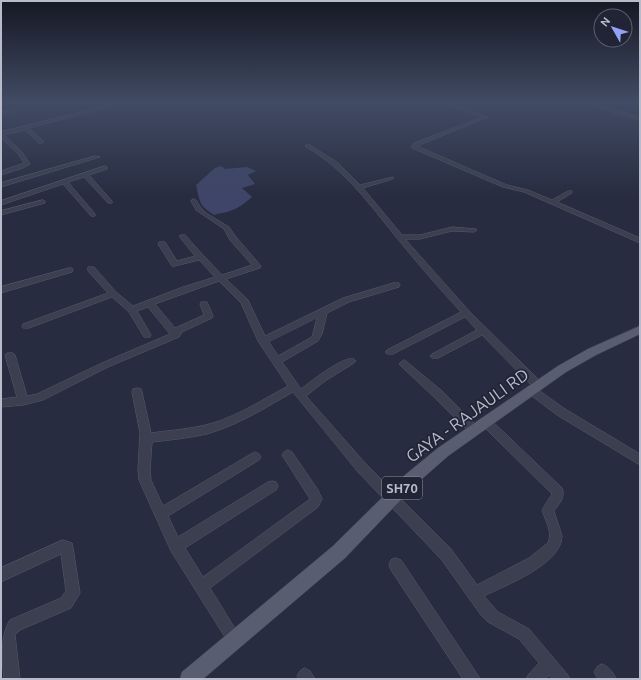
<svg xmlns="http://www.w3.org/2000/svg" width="641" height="680" viewBox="0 0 641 680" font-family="Ubuntu,sans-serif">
<rect width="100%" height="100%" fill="#272c40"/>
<path fill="#3e4568" d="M221 166 225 169 247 167 256 171 248 175 255 184 242 188 252 197C245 203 239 208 230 211 225 213 220 213 214 215 199 205 200 203 196 185L215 168Z"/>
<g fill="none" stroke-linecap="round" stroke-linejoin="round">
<defs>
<g id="minor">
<polygon points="122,102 129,102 29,128 43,141 43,143 39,143 25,130 4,135 22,152 30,164 23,168 1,175 1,171 24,163 18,154 1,138 1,132"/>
<polygon points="434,102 452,103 488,117 417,146 507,185 528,190 552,200 568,191 572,191 572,193 557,202 640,238 640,243 524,192 503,187 412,148 411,147 414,143 482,117 449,105"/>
<path d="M580 102C587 102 594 106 600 106 606 105 611 102 617 102L605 107 640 117V120Z"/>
<polygon points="11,110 13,110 13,112 1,115 1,112"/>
<path d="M306 145H310L338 163 360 185 393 177V179L363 188 402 235H420L452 227 476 229 477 230 474 232 452 231 420 239H405L470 312 541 382 543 385 541 388 537 389 565 409 640 454V465L557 415 528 393 527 390 528 387H533L482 335 438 358H432L430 356 432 354 477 330 465 317 393 354H387L385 352 387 350 461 312C439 288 417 263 397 238 369 204 345 169 306 147Z"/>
<polygon points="95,156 100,157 1,187 1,183"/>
<polygon points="105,166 107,167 107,169 89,175 112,201 112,203 108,203 84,177 68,182 95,214 95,216 91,216 63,184 1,205 1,201"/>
<path d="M194 199 196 200 201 208 206 213 229 227 236 237 261 266 260 268 226 279 248 300 265 336 343 298 393 283H399L400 285 399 287 349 302 327 313 322 334 318 341 282 362 301 389C310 382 344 355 354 359L356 361 354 363 325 381 306 396 366 464 451 549 477 585 529 558 548 543C553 532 545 520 542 510L552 494 482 425 481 422 482 419 486 418 490 419 562 488C566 497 559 504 554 511L562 536C562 564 506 585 484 596L498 612 529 629 567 674 570 679H552L549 675 545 679H526L529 674 539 663 519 639 488 622 481 615 441 559 358 472 293 392C265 408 238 425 207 434 189 438 170 440 152 442L150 470 151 480 163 506 251 454 255 452 259 454 261 457 259 460 168 516 178 537 268 482 272 481 276 482 278 486 276 490 185 548 203 577 310 499 284 458 282 455 284 452 288 450 292 452 318 490 322 499 318 507 210 588 242 640 240 645 235 647 230 645 171 551 139 480 138 470 140 433 132 392 133 389 137 388 141 389 142 392 151 433C172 430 193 429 213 423 239 415 264 399 288 386L258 341 241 303 219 281 155 304 175 328 204 315 200 304 201 302H207L213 316 212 318 182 332 179 337 108 367 43 400 23 405 1 407V399L17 397 5 355 7 353H13L15 355 27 396 37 394 102 363 170 334 148 307 137 311 151 335 150 337H144L129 312 112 297 29 328H23L22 326 23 324 108 293 88 271V267H94L116 292 133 306 183 287 215 277 199 260 175 266H172L158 244 159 242H165L177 261 195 256 179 236 181 235H185L203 255 222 275 252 265 230 240 224 229 196 210 191 201ZM317 318 312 337 278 356 269 342Z"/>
<polygon points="43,200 45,201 45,203 1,215 1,211"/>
<polygon points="69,268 72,268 73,270 72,272 1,293 1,287"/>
<polygon points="404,360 407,362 442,391 478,427 479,430 478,433 474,434 470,433 434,397 401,366 399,364 401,362"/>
<path d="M63 540 72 543 73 548 80 593 71 608 20 630 15 635 20 679H4C2 660 0 635 10 620L61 598 66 591 61 554 1 582V568Z"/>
<polygon points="396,558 401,560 477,674 480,679 463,679 391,570 389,565 391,560"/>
<path d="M602 664C609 667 613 672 616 679H598L594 672 597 667Z"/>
<polygon points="305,668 310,671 315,679 299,679 297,676 300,671"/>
</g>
<polygon id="major" points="640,326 640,334 596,355 566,372 448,456 415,485 345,558 203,679 180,679 182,672 333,546 405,475 438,448 558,366 588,349"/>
</defs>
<use href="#minor" stroke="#565a6a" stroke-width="1"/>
<use href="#major" stroke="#454859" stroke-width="1"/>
<use href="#minor" fill="#3b3f50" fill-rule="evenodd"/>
<use href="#major" fill="#595d70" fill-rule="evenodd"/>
</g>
<linearGradient id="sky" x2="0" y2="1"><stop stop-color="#151823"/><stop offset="0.52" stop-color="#414b64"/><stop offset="1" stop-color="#414b64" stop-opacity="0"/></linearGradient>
<rect width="641" height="197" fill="url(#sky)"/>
<g text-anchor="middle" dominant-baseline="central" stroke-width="3.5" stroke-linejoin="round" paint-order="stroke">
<rect fill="#202435" stroke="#8a8e9d" stroke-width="1" x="382" y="477" width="40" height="22" rx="3"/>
<g font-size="13" font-weight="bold" fill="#b8bbca">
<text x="402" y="488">SH70</text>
</g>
<g font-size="17" fill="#b8bbca" stroke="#202435">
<text transform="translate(467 415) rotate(-36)">GAYA - RAJAULI RD</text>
</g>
</g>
<rect width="641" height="680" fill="none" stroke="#b8bbca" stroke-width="4"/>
<g transform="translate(613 28) rotate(309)"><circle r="19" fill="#202435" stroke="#5d6071"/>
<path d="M0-3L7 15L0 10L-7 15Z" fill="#94a2f3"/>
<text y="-6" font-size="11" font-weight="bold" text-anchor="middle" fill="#b8bbca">N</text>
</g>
</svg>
